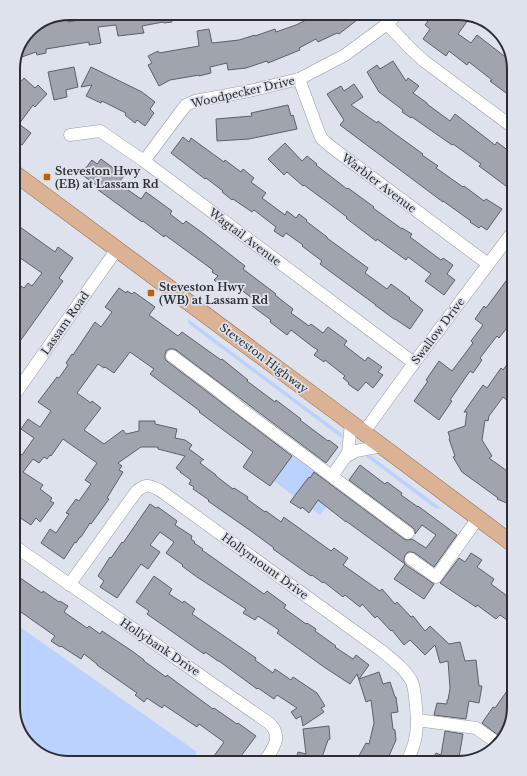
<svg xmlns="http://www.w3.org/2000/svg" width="527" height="776" viewBox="0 0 527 776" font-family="'Libre Baskerville',serif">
<rect width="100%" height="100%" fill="#dde2ec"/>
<g fill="#bbd2fe">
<polygon points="188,319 341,433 343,439 189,324"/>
<polygon points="293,454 328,479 322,487 314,472 310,478 309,477 310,494 318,500 331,496 338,486 339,487 325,506 326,507 320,515 274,481"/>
<polygon points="364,455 371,456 441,508 436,509"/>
<polygon points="13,622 197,752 191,763 65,763 41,755 20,735 13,707"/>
</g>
<g fill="#9fa4ad" stroke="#5c6068">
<polygon points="84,13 124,13 125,17 147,13 170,13 172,22 164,23 163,22 142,26 144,33 118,36 116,25 98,27 101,43 89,45 89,42 46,49 46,53 37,55 36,52 16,59 32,27 67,14 68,22 85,19"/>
<polygon points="320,13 366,13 339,34 337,33 318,42 316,39 299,48 300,50 268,63 267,61 246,68 228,70 227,63 210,67 211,73 199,76 199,75 170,80 159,86 148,65 152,63 148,56 158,51 159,53 199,46 197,31 209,29 212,43 239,40 255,35 255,36 275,29 276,32 296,25"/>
<polygon points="434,13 462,13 471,16 458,34 471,43 477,35 512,62 514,69 514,99 490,81 492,80 469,62 467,65 449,51 446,56 423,39 430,29 425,25"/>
<polygon points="393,61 406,81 408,78 419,86 413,93 427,103 427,104 450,121 455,114 495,145 497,142 514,155 514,192 479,166 481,164 453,144 452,145 412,117 411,118 402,112 403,110 379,92 367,72 377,65 380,69"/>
<polygon points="74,67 78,87 66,90 67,97 54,100 48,72"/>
<polygon points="91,67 142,92 155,102 150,109 154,113 145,126 137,120 135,123 125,115 126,113 102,101 101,103 86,96 92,85 81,87"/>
<polygon points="24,78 35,88 38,85 47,94 35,107 33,105 19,124 31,133 22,145 13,139 13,90"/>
<polygon points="354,84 363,97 351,105 377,123 378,121 391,131 423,154 422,155 438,166 436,168 463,187 464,186 484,201 486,199 502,209 487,230 481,226 479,228 470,222 471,221 443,201 443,202 340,125 344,120 327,94 341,86 344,91"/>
<polygon points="288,105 291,116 293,115 297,129 249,139 217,141 216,119 252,116 251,113"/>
<polygon points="183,137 189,142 191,138 224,162 225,160 241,172 243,169 254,178 251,182 266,193 262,198 285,215 287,211 296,218 299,214 307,220 306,221 327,237 327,238 368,268 365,273 387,289 391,284 410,298 409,299 423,310 410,329 395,319 394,319 375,305 376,305 320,264 322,261 302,246 303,245 286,233 283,237 274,231 276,227 254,210 252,212 233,199 232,200 222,192 223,191 206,178 205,179 171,153"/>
<polygon points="285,143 302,161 307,156 317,164 316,165 347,189 348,188 374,207 373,208 402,229 402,228 412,234 410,237 441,260 443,258 453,265 447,274 455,280 444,295 425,281 431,274 408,257 406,260 377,239 376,241 346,218 347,217 327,202 304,185 303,186 287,172 284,175 268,159"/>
<polygon points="101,159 124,176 118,183 141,199 146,192 172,211 170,214 183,224 186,221 204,234 245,266 243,269 276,294 275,295 293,309 291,313 309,326 311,324 323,333 328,327 347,341 344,345 365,361 368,357 382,367 378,372 383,375 373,388 366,382 358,391 348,384 349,383 343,378 345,376 325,360 324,362 314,355 318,350 313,347 291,330 287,335 270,322 271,320 252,306 256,301 232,283 227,290 214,280 218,276 212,272 213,270 165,235 164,237 143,221 142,222 97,189 99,187 81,174 92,160 97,164"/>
<polygon points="13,222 55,252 58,247 73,258 59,278 63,281 13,351 13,281 24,288 28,283 32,286 42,273 13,253"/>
<polygon points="509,277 514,281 514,319 499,338 497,336 480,358 482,360 473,373 470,371 450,400 452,401 439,420 414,401 428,381 426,380 439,361 452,371 473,343 471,341 483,325 475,319 484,306 486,308"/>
<polygon points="119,288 126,293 127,291 132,294 134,292 155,307 149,315 178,336 182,332 221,360 222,359 248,380 247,381 275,402 276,400 301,419 300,420 328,441 329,440 338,447 326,463 176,350 173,349 169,349 166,351 165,355 165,359 168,362 292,456 270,486 243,467 253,452 199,412 200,411 150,374 154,369 130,352 114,373 105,367 104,368 98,364 77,393 91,403 92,401 101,408 84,430 104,444 123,430 126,434 139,431 139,421 155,421 155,424 177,429 175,438 185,440 192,445 189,449 204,460 203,459 200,463 216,475 216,476 233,489 234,488 248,497 247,499 265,512 266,511 281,522 284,517 285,518 331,551 334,548 348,558 343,565 380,591 382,589 395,604 397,602 411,617 413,616 425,631 430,626 449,644 460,642 465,661 476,660 479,686 482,686 479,703 469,701 466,719 434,715 437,703 447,704 447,700 448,700 450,688 448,661 440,663 435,645 425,655 410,640 404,645 392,630 391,631 377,616 375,618 362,604 360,607 345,595 343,597 324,582 323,583 312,575 311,576 273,549 274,548 251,531 208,501 209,500 193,489 194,487 189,484 191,480 180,472 181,472 176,468 185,456 158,449 158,447 141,447 118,463 122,466 119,470 123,472 107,498 109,499 91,524 90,523 81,537 80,537 76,543 75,542 64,559 41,543 50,529 56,533 69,514 66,513 76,499 79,501 91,484 85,480 97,463 63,439 51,456 50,455 47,459 44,457 39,463 33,459 23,472 43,485 40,489 52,498 50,501 54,503 40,522 36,518 31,525 13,513 13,496 20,487 13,482 13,449 22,455 34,438 21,429 28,419 40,427 51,411 38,402 57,377 59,378 68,365 66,363 72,354 73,355 95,322 101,327 112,312 105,307"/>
<polygon points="514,355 514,392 508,401 503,397 489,416 488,421 485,420 482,440 492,456 489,458 514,476 514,506 497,499 498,498 462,472 453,457 455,456 449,439 450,438 448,432 465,426 467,412 464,412 483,385 487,388 501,368 503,370"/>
<polygon points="360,465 385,484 387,482 402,493 401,495 418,507 418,506 457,535 434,567 415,553 411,552 408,552 405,555 404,559 404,562 406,565 434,584 424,599 394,579 405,564 346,521 346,522 318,500 309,513 302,507 301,509 290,502 309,477 310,478 314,472 404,539 408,540 412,539 426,548 436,535 422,525 415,534 415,530 412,527 349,480"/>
<polygon points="150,504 156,508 158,507 177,521 175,525 192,536 191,539 195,542 194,543 203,549 202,550 264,594 267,591 286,605 284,608 306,624 307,623 316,629 315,631 336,646 335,647 353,659 356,655 369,665 359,679 379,672 383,684 390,682 395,697 396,697 398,712 391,713 393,729 395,730 396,740 389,756 390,756 386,763 355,763 366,743 369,744 374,723 371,700 366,702 357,674 350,684 324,667 277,633 279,630 258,616 255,620 243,613 246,609 197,577 182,566 183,565 166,553 174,542 160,532 150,545 160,552 148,569 141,564 117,598 100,587 104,581 98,576 110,557 111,558 122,542 123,543"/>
<polygon points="471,553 482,560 477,567 494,579 491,584 514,601 514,625 500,615 496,619 477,605 476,607 440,583 459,558 465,562"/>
<polygon points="13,573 42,593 43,591 59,602 60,601 68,606 64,612 87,628 89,626 100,634 102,631 132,651 144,660 144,661 166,677 167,675 213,709 214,708 237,724 238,723 256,736 241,756 243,758 240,763 209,763 224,742 199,724 197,727 164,705 162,708 147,698 144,702 135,695 137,693 97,665 97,664 84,654 81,659 61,646 60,647 51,641 55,636 18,610 13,618"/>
<polygon points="154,576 172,589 169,594 183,603 184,601 195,609 192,614 256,658 255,660 273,673 275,669 291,680 293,677 317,693 325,706 321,708 324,712 303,726 301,716 296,719 291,712 297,708 277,695 274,699 258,688 257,689 219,661 218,661 205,652 204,654 147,614 149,611 136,602"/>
<polygon points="514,681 514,708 506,735 503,739 482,723 493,707 495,708"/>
<polygon points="329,726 330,739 328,740 321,760 326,762 326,763 295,763 298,752 306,754 303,729"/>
<polygon points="445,731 463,734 458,763 431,763 436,753 441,755"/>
</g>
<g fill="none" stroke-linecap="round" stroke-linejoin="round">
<defs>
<g id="minor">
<polyline points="387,24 412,50 424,61 514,128"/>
<polyline points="299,79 319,133 322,139 330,146 488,264"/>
<polyline points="70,135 100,131 144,161 414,363"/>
<polyline points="144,161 179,114 186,105 195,101 249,91 299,79 345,55 387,24 398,13"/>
<polyline points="172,356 220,392 236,405 408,533"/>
<polyline points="13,397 117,249"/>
<polyline points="364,432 414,363 514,230"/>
<polyline points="347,456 356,451 382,446"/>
<polyline points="332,476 348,453 351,423"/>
<path d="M13 545 269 723C284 737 272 749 264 763"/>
<polyline points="411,559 436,577 478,518"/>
<path d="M69 585 136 492C146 483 150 485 161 491L382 651C393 660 406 670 412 682 415 690 415 698 416 707 418 730 417 742 406 763"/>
<polyline points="417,720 476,728 496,742 498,744"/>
</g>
<polyline id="major" points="13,172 351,423 514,545"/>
</defs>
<use href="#minor" stroke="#969ba4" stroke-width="13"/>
<use href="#major" stroke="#8f6344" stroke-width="17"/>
<use href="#minor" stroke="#fff" stroke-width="12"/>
<use href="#major" stroke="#dcb295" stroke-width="16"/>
</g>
<g fill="#bc600a" stroke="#dde2ec" stroke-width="1.5">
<rect x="43" y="173" width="8" height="8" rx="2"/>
<rect x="147" y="289" width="8" height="8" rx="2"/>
</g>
<g text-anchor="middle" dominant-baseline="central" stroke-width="3.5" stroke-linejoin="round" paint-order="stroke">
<g font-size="11" fill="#2c2e31" stroke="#dde2ec">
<text transform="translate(243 92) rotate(-13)">Woodpecker Drive</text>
<text transform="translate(379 183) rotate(37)">Warbler Avenue</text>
<text transform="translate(245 237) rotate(37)">Wagtail Avenue</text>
<text transform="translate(65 323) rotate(-55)">Lassam Road</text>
<text transform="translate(438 331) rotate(-53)">Swallow Drive</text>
<text transform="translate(264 358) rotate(37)">Steveston Highway</text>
<text transform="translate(265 566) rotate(36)">Hollymount Drive</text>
<text transform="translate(160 647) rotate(34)">Hollybank Drive</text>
</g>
<g font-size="11" font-weight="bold" fill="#2c2e31" stroke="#dde2ec" text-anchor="start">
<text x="55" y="171">Steveston Hwy<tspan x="55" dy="13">(EB) at Lassam Rd</tspan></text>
<text x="159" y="287">Steveston Hwy<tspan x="159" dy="13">(WB) at Lassam Rd</tspan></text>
</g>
</g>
<path d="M0 0H527V776H0ZM69 20H458A49 49 0 0 1 507 69V707A49 49 0 0 1 458 756H69A49 49 0 0 1 20 707V69A49 49 0 0 1 69 20Z" fill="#dde2ec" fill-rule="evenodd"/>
<path fill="none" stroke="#2c2e31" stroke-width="2" d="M69 20H458A49 49 0 0 1 507 69V707A49 49 0 0 1 458 756H69A49 49 0 0 1 20 707V69A49 49 0 0 1 69 20Z"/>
</svg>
